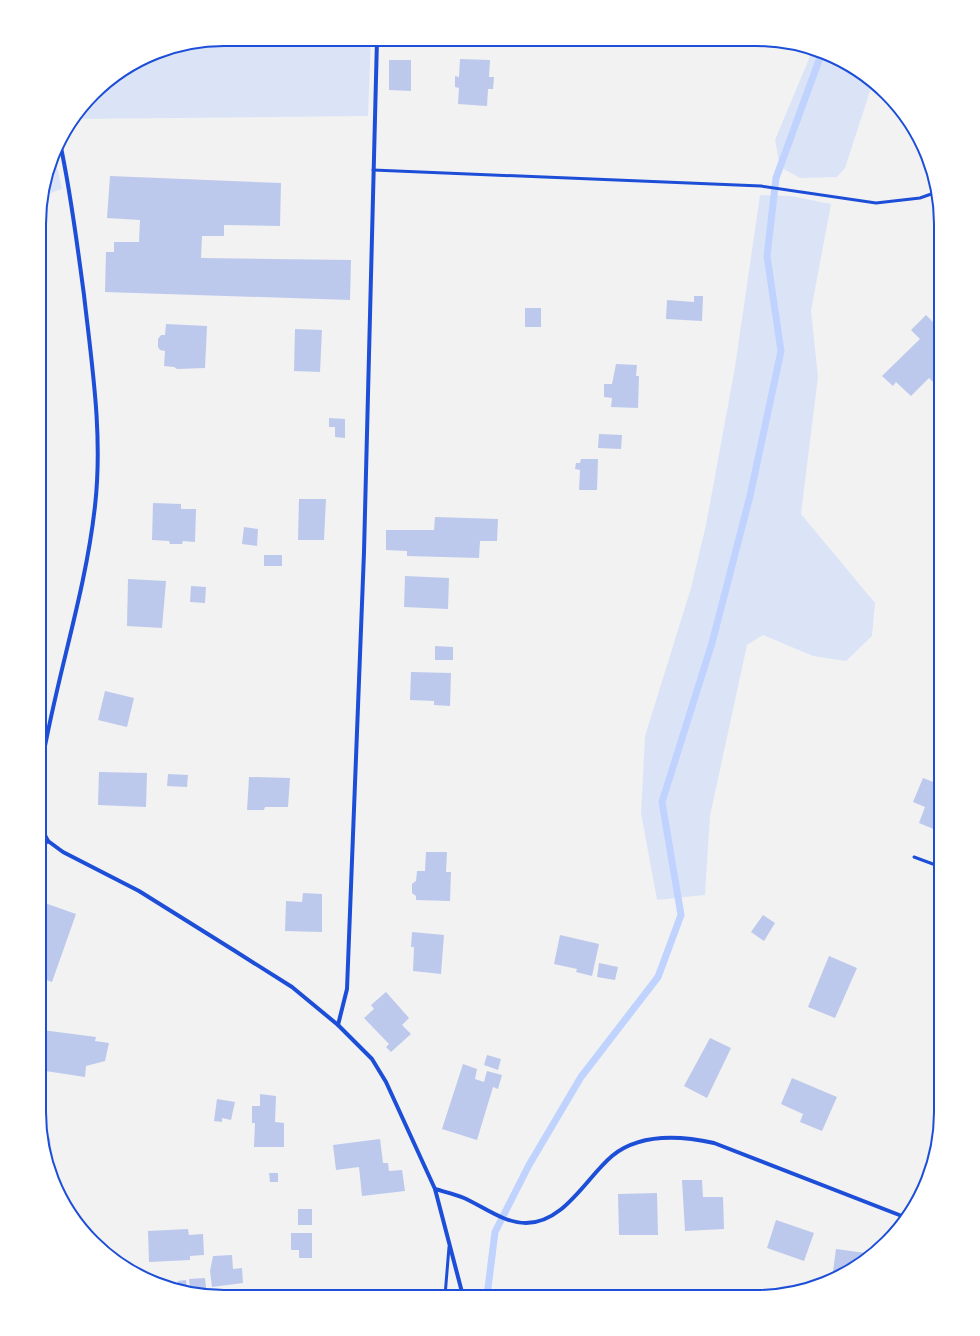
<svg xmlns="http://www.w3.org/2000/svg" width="980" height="1336" viewBox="0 0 980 1336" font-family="Lora,serif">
<rect width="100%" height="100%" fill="#f2f2f2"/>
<g fill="#dbe4f7">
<polygon points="224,39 371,39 368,116 74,119 102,85 164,49"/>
<polygon points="813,49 827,53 869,77 873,82 845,168 837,177 800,178 780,167 775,140"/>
<polygon points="55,157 62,189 42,196"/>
<polygon points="760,195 791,196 831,204 811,311 818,377 801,514 875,603 872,636 846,661 813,656 763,635 747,645 710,816 705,895 657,900 641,813 645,736 691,588 706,525 735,367"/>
</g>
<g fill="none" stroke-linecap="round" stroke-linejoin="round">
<polyline stroke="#bfd3fe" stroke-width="7" points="487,1296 495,1232 529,1165 581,1077 658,977 681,915 662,802 712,643 750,496 781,351 767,256 776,178 822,52"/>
</g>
<g fill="#bdc9ec">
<polygon points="460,59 490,60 489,77 494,77 493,89 488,89 487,106 458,104 459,88 455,87 455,76 459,77"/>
<polygon points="389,60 411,60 411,91 389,90"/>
<polygon points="110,176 281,183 280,226 224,225 224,236 202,236 201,258 351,260 350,300 105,292 106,252 114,252 114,242 139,242 140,220 107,218"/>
<polygon points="694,296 703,296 702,321 666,319 667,300 694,302"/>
<rect x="525" y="308" width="16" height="19"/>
<polygon points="926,315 941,330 941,343 933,351 941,359 941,374 933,382 929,378 911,396 896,382 893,386 882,376 920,339 911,330"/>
<polygon points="166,324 207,326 205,368 177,369 174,367 164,366 165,351 160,350 158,347 158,339 161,335 165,335"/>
<polygon points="295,329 322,330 320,372 294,371"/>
<polygon points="616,364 637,365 636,376 639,376 638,408 611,407 612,398 604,397 604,384 612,384"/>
<polygon points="329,418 345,419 345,438 335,437 335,427 329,427"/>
<polygon points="599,434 622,435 621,449 598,448"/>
<polygon points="581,459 598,459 597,490 579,490 580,470 575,469 576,463 580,463"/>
<polygon points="299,499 326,499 324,540 298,540"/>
<polygon points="153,503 181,504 181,509 196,509 195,542 183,541 182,544 170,544 169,541 152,540"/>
<polygon points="435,517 498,519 497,541 480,541 479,558 407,556 407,551 386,550 386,530 434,530"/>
<polygon points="244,527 258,529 257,546 242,544"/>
<rect x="264" y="555" width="18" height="11"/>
<polygon points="405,576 449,578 448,609 404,607"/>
<polygon points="128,579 166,581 162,628 127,626"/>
<polygon points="191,586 206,587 205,603 190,602"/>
<polygon points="435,646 453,647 453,660 435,660"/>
<polygon points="411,672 451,673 450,706 434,705 434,701 410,700"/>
<polygon points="105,691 134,698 127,727 98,720"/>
<polygon points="99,772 147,773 146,807 98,805"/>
<polygon points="168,774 188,775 187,787 167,786"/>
<polygon points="249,777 290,778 288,807 265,807 264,810 247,810"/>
<polygon points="923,778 941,785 941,832 919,823 925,807 913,802"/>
<polygon points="426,852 447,852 446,872 451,872 450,901 416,900 416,896 412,893 412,884 416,881 417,871 425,871"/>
<polygon points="303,893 322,894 322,932 285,931 286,901 302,902"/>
<polygon points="39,901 76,914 52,982 39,977 39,937 42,939 46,930 39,927"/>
<polygon points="763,915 775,923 764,941 751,932"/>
<polygon points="412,932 444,935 441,974 413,971 414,947 411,947"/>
<polygon points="560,935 599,944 592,976 576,972 577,969 554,964"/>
<polygon points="829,956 857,968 835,1018 808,1007"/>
<polygon points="599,963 618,967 615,980 597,977"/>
<polygon points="386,992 409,1018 402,1025 411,1034 391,1052 386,1047 389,1044 364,1018 374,1009 371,1005"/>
<polygon points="42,1030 96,1037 95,1041 109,1043 105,1061 86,1066 85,1077 39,1070 39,1050"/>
<polygon points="710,1038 731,1048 707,1098 684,1086"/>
<polygon points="487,1055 501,1059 498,1070 484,1065"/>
<polygon points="463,1064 477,1069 475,1079 484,1082 487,1071 502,1075 498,1089 493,1087 477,1140 442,1129"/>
<polygon points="792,1078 837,1097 822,1131 800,1122 803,1114 781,1104"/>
<polygon points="260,1094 276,1096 275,1122 284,1123 284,1147 254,1147 255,1123 252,1123 252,1106 260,1106"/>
<polygon points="217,1099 235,1102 231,1120 222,1118 222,1122 214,1121"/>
<polygon points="45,1138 50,1138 52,1158 50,1158"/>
<polygon points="380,1139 383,1163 388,1163 389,1171 402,1170 405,1191 362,1196 359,1167 336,1170 333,1145"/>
<polygon points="269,1173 278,1173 278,1182 270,1182"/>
<polygon points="682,1180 702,1180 703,1197 723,1197 724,1229 685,1231"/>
<polygon points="657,1193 658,1235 619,1235 618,1194"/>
<rect x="298" y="1209" width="14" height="16"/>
<polygon points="776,1220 814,1233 804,1261 767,1248"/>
<polygon points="188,1229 189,1235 203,1234 204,1255 190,1256 190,1260 149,1262 148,1231"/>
<polygon points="291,1233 312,1233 312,1258 299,1258 299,1250 291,1250"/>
<polygon points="836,1249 873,1254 838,1278 832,1279"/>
<polygon points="232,1255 233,1269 242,1268 243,1283 212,1287 210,1271 213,1256"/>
<polygon points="205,1278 206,1288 190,1289 189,1279"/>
<polygon points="186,1280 187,1288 178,1287 178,1281"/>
<polygon points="741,1291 774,1293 757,1297 741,1297"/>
</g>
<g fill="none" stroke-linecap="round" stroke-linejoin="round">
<g stroke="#1d4ed8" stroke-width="3">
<polyline points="373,170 761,186 876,203 920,198 934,193"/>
<polyline points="914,857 941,867"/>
<polyline points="445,1296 449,1247"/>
</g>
<g stroke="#1d4ed8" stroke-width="4">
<path d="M40 774C54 684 85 597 95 506 103 435 92 366 84 295 77 244 71 193 60 143"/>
<path d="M40 821 41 828 48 841 63 852 139 891 235 951 292 987 338 1025 372 1059 386 1082 435 1189C445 1192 455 1194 464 1198 484 1207 504 1223 526 1223 564 1223 586 1178 612 1156 640 1133 682 1136 714 1143L907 1218"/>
<polyline points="39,847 48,841"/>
<polyline points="338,1025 347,989 364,552 377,39"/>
<polyline points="435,1189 463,1296"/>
</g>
</g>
<path d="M0 0H980V1336H0ZM224 46H756A178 178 0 0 1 934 224V1112A178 178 0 0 1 756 1290H224A178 178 0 0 1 46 1112V224A178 178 0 0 1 224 46Z" fill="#fff" fill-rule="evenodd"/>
<path fill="none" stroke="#1d4ed8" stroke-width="2" d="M224 46H756A178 178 0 0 1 934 224V1112A178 178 0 0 1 756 1290H224A178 178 0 0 1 46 1112V224A178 178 0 0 1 224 46Z"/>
</svg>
